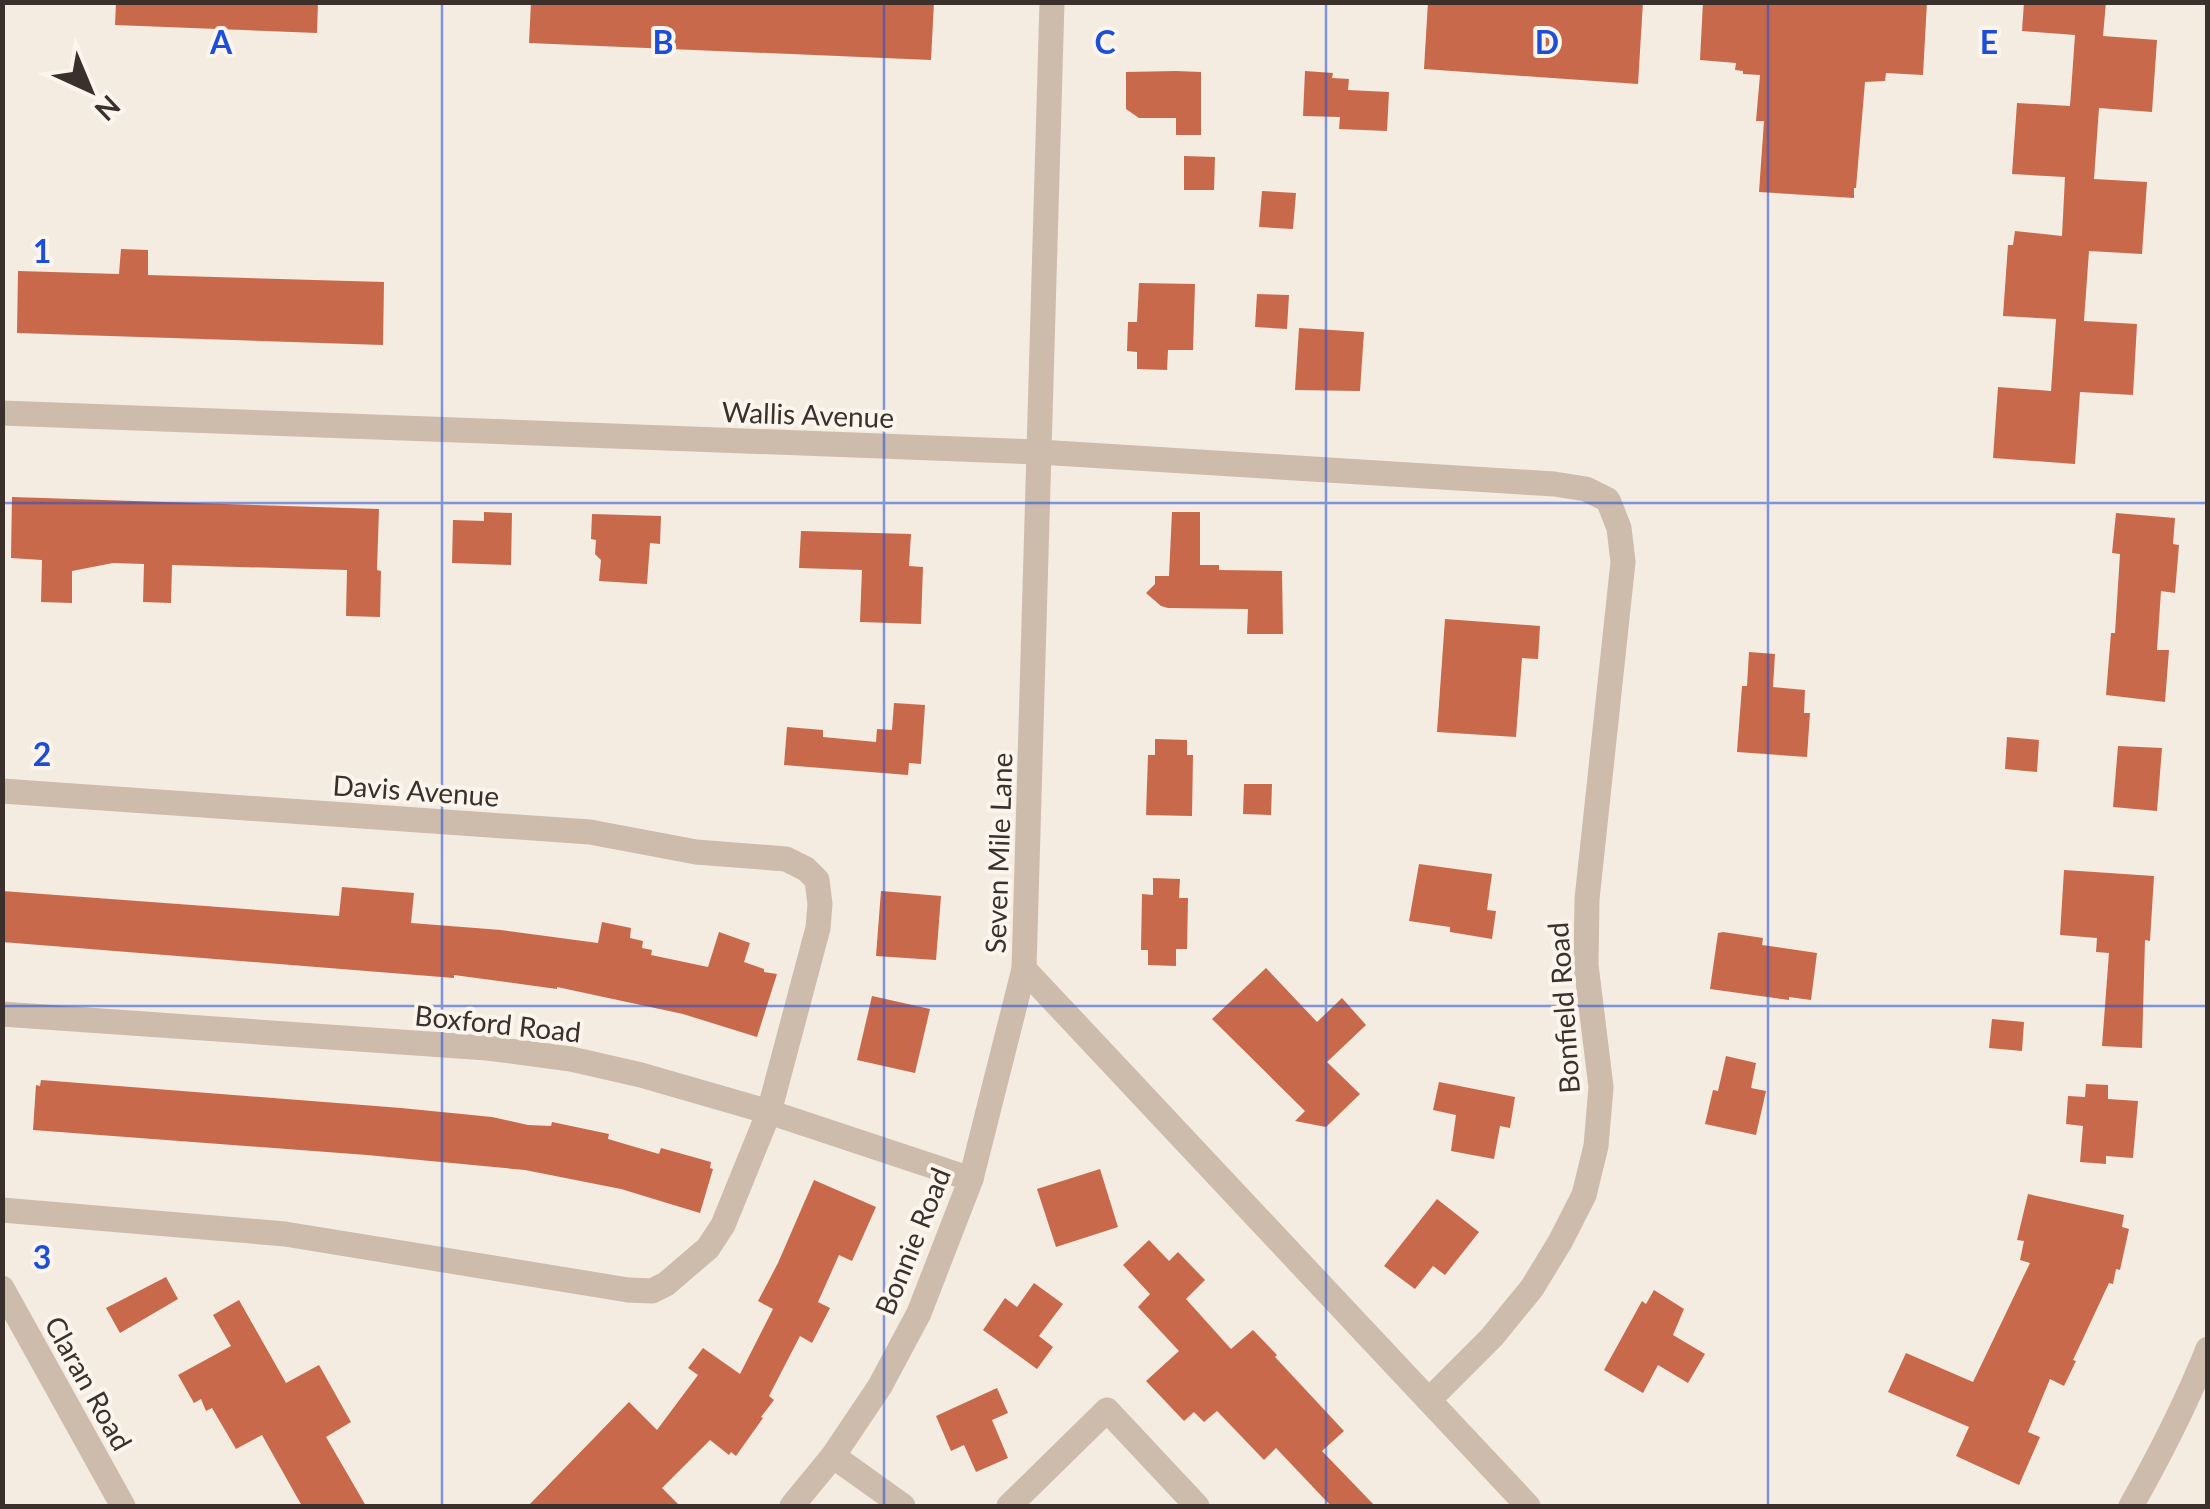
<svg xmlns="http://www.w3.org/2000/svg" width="2210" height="1509" viewBox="0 0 2210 1509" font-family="Lato,sans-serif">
<rect width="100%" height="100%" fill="#f4ebe1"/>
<g fill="#c8694b">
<polygon points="116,2 318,2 317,33 115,25"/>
<polygon points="531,2 934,2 931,60 529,43"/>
<polygon points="1428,2 1643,2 1638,84 1424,69"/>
<polygon points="1703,2 1927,2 1923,75 1886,73 1885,81 1865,82 1856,188 1854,188 1854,198 1759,192 1764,121 1756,121 1760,75 1743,74 1743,71 1735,70 1736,63 1700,60"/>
<polygon points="2024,2 2106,2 2103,36 2157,40 2152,112 2099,108 2094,179 2147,182 2142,254 2089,251 2084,321 2137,324 2133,395 2080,392 2075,464 1993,458 1998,387 2051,391 2056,319 2003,316 2008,245 2013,245 2015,231 2062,236 2065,177 2012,174 2017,103 2070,106 2075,35 2022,31"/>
<polygon points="1176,71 1201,72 1201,135 1176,135 1176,118 1139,118 1126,109 1126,72"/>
<polygon points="1305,71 1333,73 1332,78 1349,79 1348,90 1389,92 1387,131 1339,129 1340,117 1303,116"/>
<polygon points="1184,156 1215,157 1214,190 1184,190"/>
<polygon points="1262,191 1296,193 1293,229 1259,227"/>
<polygon points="121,249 148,250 148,275 384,282 383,345 17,333 18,271 119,274"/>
<polygon points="1139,283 1195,284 1193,350 1168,350 1167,370 1137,369 1137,352 1127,351 1128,322 1137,322"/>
<polygon points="1257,294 1289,295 1287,329 1255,327"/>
<polygon points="1299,328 1364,332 1360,391 1295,390"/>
<polygon points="12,497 379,509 377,570 381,571 380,617 346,616 347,570 172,565 171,603 143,602 144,564 113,563 72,571 72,603 41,602 42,560 11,558"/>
<polygon points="484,512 512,513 511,565 452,563 453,520 484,521"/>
<polygon points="1172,512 1200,512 1200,565 1219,565 1219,570 1282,571 1283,634 1247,634 1248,609 1168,608 1161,606 1146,593 1155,584 1155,576 1169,576"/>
<polygon points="2116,513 2175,518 2173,544 2179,545 2175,593 2161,591 2157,650 2169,650 2165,702 2106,695 2111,633 2115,633 2120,554 2112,553"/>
<polygon points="592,514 661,516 660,544 650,543 647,584 599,581 601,560 595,554 596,540 591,539"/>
<polygon points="801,531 911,534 909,566 923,567 921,624 860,622 862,570 799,568"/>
<polygon points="1445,619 1540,626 1538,659 1522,658 1516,737 1437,732"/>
<polygon points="1749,652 1775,654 1773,687 1805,690 1804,713 1810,713 1807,757 1737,752 1742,686 1747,686"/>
<polygon points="894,703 925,705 921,764 909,763 908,775 784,765 787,727 823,730 823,737 876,742 877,729 892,730"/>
<polygon points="2007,737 2039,740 2037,772 2005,769"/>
<polygon points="1155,739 1187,740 1187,755 1193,755 1192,816 1146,815 1148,755 1155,755"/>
<polygon points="2118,746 2162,748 2157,811 2113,807"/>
<polygon points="1244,784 1272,784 1271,815 1243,814"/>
<polygon points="1419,864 1492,874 1487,910 1496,911 1492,939 1450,932 1450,927 1409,921"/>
<polygon points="2064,870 2154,876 2150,941 2145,940 2142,1048 2102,1046 2109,953 2096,952 2097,938 2060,935"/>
<polygon points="1153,878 1180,879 1179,898 1188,898 1187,949 1176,949 1176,966 1148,965 1148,950 1141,950 1142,894 1153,895"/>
<polygon points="342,887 414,893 411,923 501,930 598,943 602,922 631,928 630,938 643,941 642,948 652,950 651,955 708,967 719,932 750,943 744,962 764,969 764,972 777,974 757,1037 683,1014 557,987 557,989 454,975 454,978 2,942 2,891 339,916"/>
<polygon points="881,891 941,896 936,960 876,956"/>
<polygon points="1723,932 1763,938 1762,945 1817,953 1811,1000 1789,997 1789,1000 1710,989 1718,933"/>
<polygon points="1266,968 1317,1022 1342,998 1366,1025 1327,1062 1360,1094 1326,1127 1295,1121 1305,1111 1212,1019"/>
<polygon points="872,996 930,1009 915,1073 857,1060"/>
<polygon points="1992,1019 2024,1022 2022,1051 1989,1048"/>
<polygon points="1726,1056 1756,1063 1751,1088 1766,1091 1756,1135 1705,1124 1713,1090 1718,1091"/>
<polygon points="41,1080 401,1108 492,1117 528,1125 551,1126 552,1122 609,1134 608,1139 659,1154 661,1148 711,1162 710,1168 713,1169 700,1213 621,1189 525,1170 367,1155 33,1130 36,1085 40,1086"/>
<polygon points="1439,1082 1515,1097 1510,1128 1500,1126 1494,1159 1451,1151 1456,1115 1433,1110"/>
<polygon points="2086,1084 2108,1085 2108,1099 2138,1101 2133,1158 2106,1156 2106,1164 2080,1162 2083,1126 2066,1124 2068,1096 2085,1097"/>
<polygon points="1100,1169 1118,1227 1056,1247 1037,1189"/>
<polygon points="814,1180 876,1207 852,1261 839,1255 818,1302 830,1308 812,1343 800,1336 769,1396 774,1400 761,1417 763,1418 736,1456 731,1452 729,1455 710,1440 662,1488 680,1506 528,1506 629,1402 657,1430 698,1375 688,1368 703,1348 740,1374 773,1309 758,1301 778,1263"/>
<polygon points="2028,1194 2124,1215 2122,1227 2129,1229 2120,1270 2116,1269 2113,1284 2109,1283 2073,1360 2076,1361 2064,1386 2050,1379 2028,1432 2040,1437 2019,1485 1956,1456 1969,1427 1888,1392 1906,1353 1973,1382 2030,1263 2020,1260 2024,1241 2017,1240"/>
<polygon points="1437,1199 1479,1232 1445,1275 1433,1266 1415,1289 1384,1266"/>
<polygon points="1149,1240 1169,1261 1178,1252 1205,1280 1186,1299 1231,1349 1253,1330 1277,1355 1275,1357 1344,1431 1322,1451 1375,1506 1331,1506 1276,1448 1264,1460 1217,1411 1204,1422 1194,1412 1184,1421 1146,1381 1179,1351 1138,1307 1150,1294 1123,1265"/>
<polygon points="166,1277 178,1299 120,1333 106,1308"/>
<polygon points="1034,1283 1063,1304 1039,1336 1053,1347 1037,1369 983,1330 1005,1298 1017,1307"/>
<polygon points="1654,1290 1684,1309 1673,1335 1705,1354 1688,1383 1658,1365 1643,1393 1604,1370 1642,1301 1646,1304"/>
<polygon points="239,1300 286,1383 319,1365 351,1422 326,1437 366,1506 302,1506 262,1435 236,1449 212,1408 206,1411 201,1399 194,1403 178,1375 231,1346 213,1315"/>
<polygon points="997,1388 1008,1413 992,1420 1008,1458 976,1472 964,1445 951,1451 936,1416"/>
</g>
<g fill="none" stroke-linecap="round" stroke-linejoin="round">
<g stroke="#cdbbac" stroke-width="25">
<polyline points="1052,2 1024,969 1528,1506"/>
<polyline points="2,413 1039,452 1554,484 1586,489 1608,500 1619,528 1623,562 1587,899 1586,965 1601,1087 1596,1146 1584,1195 1560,1242 1532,1288 1492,1337 1429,1400"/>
<polyline points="2,791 590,832 696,852 786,859 806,869 817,880 820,904 818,928 769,1112 723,1225 708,1248 666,1284 652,1291 628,1290 285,1234 2,1210"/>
<polyline points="2,1014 487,1048 571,1059 641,1075 769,1112 971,1179"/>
<polyline points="2,1288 123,1506"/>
<polyline points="833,1456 903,1506"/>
<polyline points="792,1506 833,1456 880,1386 919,1313 971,1179 1024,969"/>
<polyline points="1009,1506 1107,1410 1197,1506"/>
<path d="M2131 1506C2160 1455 2186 1404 2208 1349"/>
</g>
</g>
<path fill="none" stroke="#1d4ed8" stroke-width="2.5" stroke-opacity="0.55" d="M442 2V1506M884 2V1506M1326 2V1506M1768 2V1506M2 503H2208M2 1006H2208"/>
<g text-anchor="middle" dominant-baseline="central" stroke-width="8" stroke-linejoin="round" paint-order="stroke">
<g font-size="28" fill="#3b302b" stroke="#fbf5ee">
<text transform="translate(808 414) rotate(2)">Wallis Avenue</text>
<text transform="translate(416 790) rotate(4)">Davis Avenue</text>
<text transform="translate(998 853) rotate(-88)">Seven Mile Lane</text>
<text transform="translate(1563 1008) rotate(-94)">Bonfield Road</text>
<text transform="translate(498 1023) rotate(6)">Boxford Road</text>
<text transform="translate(912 1241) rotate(-68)">Bonnie Road</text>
<text transform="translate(89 1383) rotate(61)">Claran Road</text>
</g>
</g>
<g font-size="32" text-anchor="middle" font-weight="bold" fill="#1d4ed8" stroke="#fbf5ee" stroke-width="8" stroke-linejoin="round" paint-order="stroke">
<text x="221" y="54">A</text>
<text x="663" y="54">B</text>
<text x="1105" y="54">C</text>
<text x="1547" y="54">D</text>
<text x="1989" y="54">E</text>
<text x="42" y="263">1</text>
<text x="42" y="766">2</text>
<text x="42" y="1269">3</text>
</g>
<rect width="2210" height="1509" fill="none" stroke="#3b302b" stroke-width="10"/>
<g transform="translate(90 90) rotate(136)" stroke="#fbf5ee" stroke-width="8" paint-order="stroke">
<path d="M0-8L18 38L0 25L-18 38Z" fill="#3b302b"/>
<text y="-15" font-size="28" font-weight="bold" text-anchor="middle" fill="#3b302b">N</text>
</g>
</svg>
